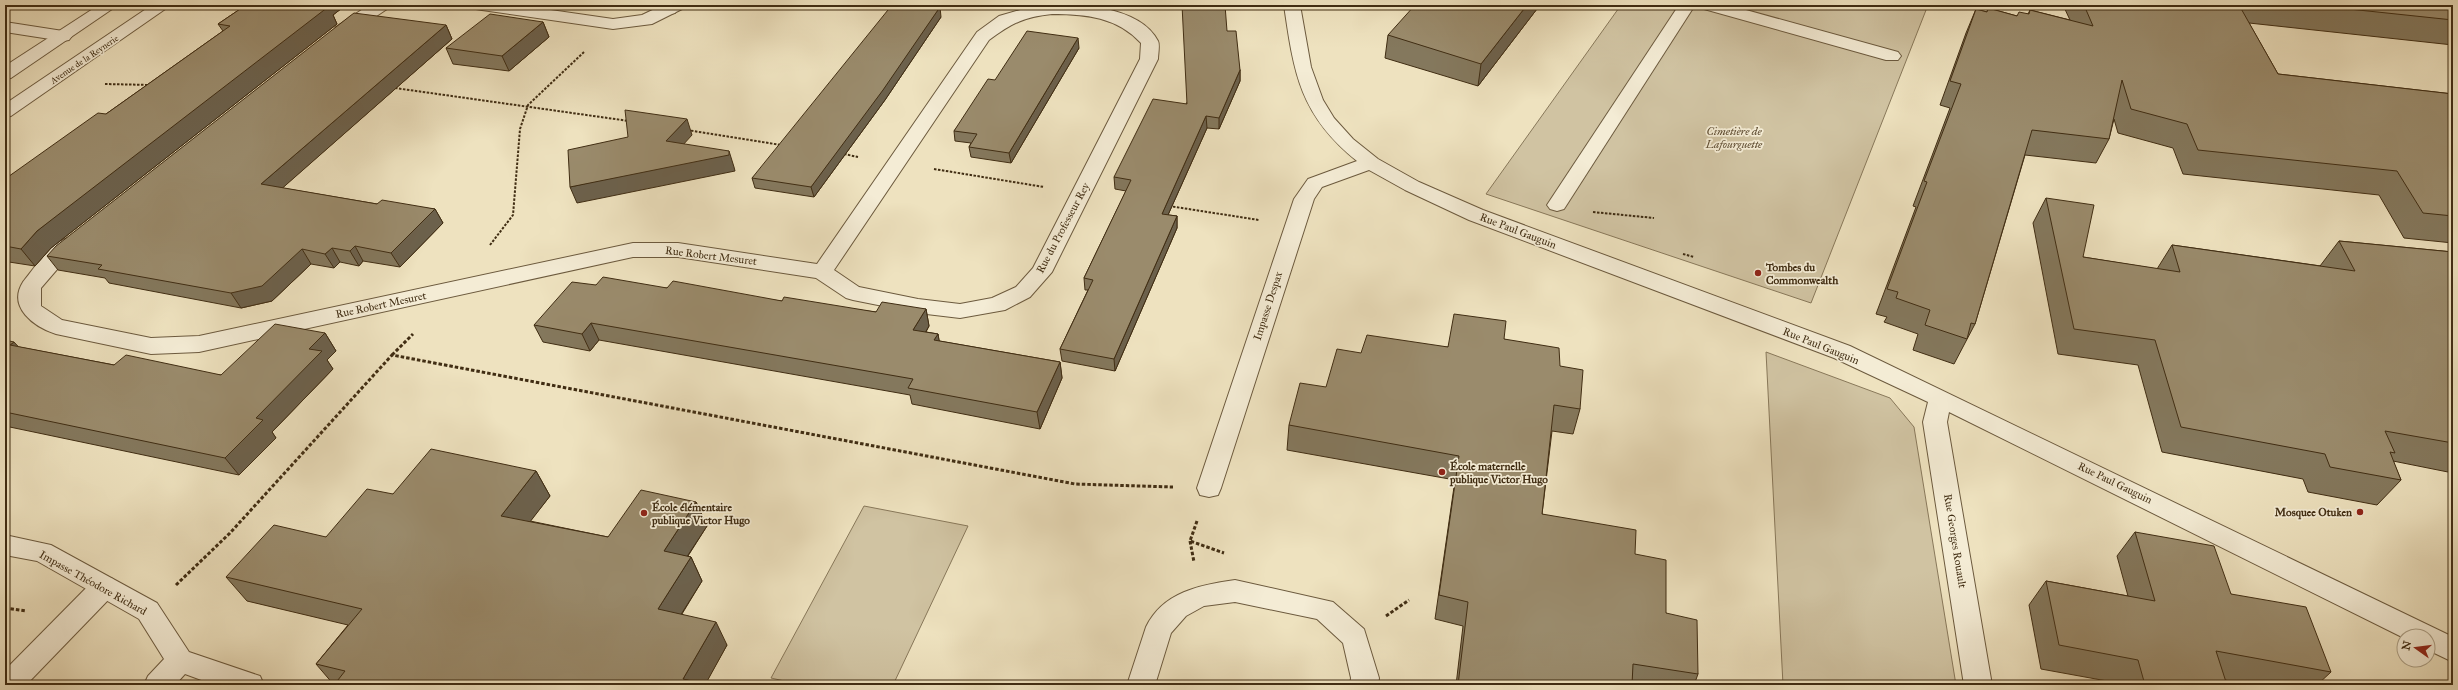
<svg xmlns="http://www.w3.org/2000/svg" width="2458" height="690" viewBox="0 0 2458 690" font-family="'IM FELL Great Primer',serif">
<rect width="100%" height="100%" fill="#eee2bf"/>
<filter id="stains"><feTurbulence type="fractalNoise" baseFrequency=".005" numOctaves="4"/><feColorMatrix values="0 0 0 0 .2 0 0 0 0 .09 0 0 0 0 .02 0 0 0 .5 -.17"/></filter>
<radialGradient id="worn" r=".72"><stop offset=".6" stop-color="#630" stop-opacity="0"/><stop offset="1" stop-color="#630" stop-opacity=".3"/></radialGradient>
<g fill="#d0c3a2" stroke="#88785a">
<polygon points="1621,5 1928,5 1811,303 1486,194"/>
<polygon points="1766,352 1890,398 1914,427 1956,685 1783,685"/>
<polygon points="864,506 968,526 893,685 802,685 771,678"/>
</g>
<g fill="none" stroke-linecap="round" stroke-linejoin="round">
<defs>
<g id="service">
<path d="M647 5H673L677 9 675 13C667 15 652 12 647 5Z"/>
<polygon points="1679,5 1695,5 1564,209 1557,211 1550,209 1547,205"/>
<polygon points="1702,5 1728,5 1898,52 1901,56 1898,60 1886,60 1704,9"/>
<polygon points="104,576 113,579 117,587 113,595 26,685 5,685 5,670 95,579"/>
</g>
<g id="minor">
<polygon points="369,5 393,5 348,35 336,35 334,31 336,27"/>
<polygon points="474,5 516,5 613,19 642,15 663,5 684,5 682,9 652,24 613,29 482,10 476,9"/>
<path d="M1284 5H1300L1311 67 1323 100 1334 118 1353 139 1378 159 1419 182 1483 210 1850 346 2453 637V662L2428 650V636H2404V638L1949 412 1947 422 1992 685H1964L1923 422 1928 402 1834 358 1469 220 1405 190 1369 170 1322 187 1314 199 1221 488 1218 495 1209 497 1200 495 1197 488 1294 199 1308 179 1357 161C1300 115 1294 74 1284 5Z"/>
<path d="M1034 6C1069 2 1139 4 1158 41 1160 45 1158 54 1158 59L1052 272 1030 297 1005 310 960 318 918 313 853 300 846 298 816 278 678 257H633L199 352 151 354 56 334C34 327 7 307 23 282 36 266 58 231 82 237L85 242 66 259 41 288V306L62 320 151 338 199 336 633 243H678L817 264 977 32 999 16ZM1052 14C1086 14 1117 17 1141 43L1140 59 1033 268 1016 287 992 298 960 304 918 299 859 287 834 270 989 40C1012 23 1024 17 1052 14Z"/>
<polygon points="5,22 63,31 69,32 72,36 69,40 63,41 5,32"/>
<polygon points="5,535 51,545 157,603 189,652 260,676 264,685 215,685 185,674 175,685 144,685 148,676 164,659 139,619 37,561 5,555"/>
<path d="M1235 580 1333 602 1364 629 1379 678 1378 685H1350L1351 678 1343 643 1317 619 1235 602 1204 606 1186 616 1171 633 1155 685H1127L1146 627C1163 592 1200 585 1235 580Z"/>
</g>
<g id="tertiary">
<polygon points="99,5 118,5 11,78 5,79 5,66"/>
<polygon points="152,5 171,5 11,116 5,117 5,104"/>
</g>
</defs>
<use href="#service" stroke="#6c5a3e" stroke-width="2"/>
<use href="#minor" stroke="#6c5a3e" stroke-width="2"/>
<use href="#tertiary" stroke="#6c5a3e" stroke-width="2"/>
<g stroke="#402d13" stroke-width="2" stroke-dasharray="2.5 1.5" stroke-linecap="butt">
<polyline points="105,84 150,85"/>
<polyline points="395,88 629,121"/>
<polyline points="687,130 781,145"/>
<polyline points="844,154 858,157"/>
<polyline points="934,169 1044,187"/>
<polyline points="1169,206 1259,220"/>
<polyline points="1593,212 1654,218"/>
<polyline points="490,245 513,215 520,129 528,105 584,52"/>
<polyline points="1683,254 1694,257"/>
</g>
<g stroke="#402d13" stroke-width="3" stroke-dasharray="3.5 2" stroke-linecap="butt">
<polyline points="392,355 413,334"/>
<polyline points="1197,521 1190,541 1224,553"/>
<polyline points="1190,541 1194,562"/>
<polyline points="176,585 230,533 392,355 1075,484 1173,487"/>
<polyline points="5,608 26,611"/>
<polyline points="1386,616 1409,600"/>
</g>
<use href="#service" fill="#f4ecd5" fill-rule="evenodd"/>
<use href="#minor" fill="#f4ecd5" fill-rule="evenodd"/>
<use href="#tertiary" fill="#f4ecd5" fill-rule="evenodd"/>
</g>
<g fill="#84785d" stroke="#402d13">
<polygon points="246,5 346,5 333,15 337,24 51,248 35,266 9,262 5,265 5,179 106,114 223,31 218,24"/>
<polygon points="1540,5 1478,86 1385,58 1388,35"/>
<polygon points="2063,5 2453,5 2453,45 2249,23 2278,74 2453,94 2453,243 2404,238 2379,195 2183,174 2173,148 2118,133 2114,119 2109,139 2096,163 2025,155 1975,324 1954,364 1913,350 1918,334 1884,322 1887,317 1876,314 1916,207 1913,206 1950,108 1940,105 1966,33 1976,9 1987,12 1988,8 2017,16 2028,14 2030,10 2070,20"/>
<polygon points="941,17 885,100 814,197 755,188 752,178"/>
<polygon points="543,22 549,37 509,71 453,64 446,48"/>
<polygon points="446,25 452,39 282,188 377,204 435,209 443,223 400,267 363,261 359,266 340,262 334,268 311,264 272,301 241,308 109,283 105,278 58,270 47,256"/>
<polygon points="1227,31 1240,70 1240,81 1219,129 1207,128 1168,215 1177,216 1177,228 1115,371 1062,361 1060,349 1088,290 1085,290 1084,278 1126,191 1115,189 1114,177 1186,104"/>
<polygon points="1079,48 1011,163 971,157 969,147 971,143 955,141 954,131 995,80"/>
<polygon points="2046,198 2083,257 2157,269 2172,245 2321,266 2320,266 2339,241 2453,252 2453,473 2393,461 2401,480 2377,505 2308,492 2303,479 2162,452 2138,365 2058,354 2033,223"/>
<polygon points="596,285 667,288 782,301 876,312 926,309 929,326 926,332 938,334 939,341 1060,362 1062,378 1040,429 912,404 910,395 599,340 590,351 543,342 534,325"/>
<polygon points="325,333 336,351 327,360 333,369 272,432 276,438 239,475 5,426 5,340 19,347 114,365 221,375"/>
<polygon points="1504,339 1560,366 1580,409 1573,434 1552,431 1542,514 1635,554 1698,674 1694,685 1456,685 1463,626 1435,619 1455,480 1287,450 1289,425 1361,353 1448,347"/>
<polygon points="536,471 550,496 530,521 608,537 696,502 707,526 688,556 691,557 702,581 682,614 727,645 705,684 711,685 334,685 316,664 348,625 247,601 226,577 326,537 393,494"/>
<polygon points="2135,532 2231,594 2331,672 2317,685 2252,685 2225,680 2227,685 2119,685 2118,683 2041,669 2029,605 2046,581 2128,596 2117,556"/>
</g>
<g fill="#6c614c" stroke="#402d13">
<polygon points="316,5 346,5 333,15 337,24 51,248 35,266 21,249 37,231"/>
<polygon points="1527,5 1540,5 1478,86 1481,64"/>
<polygon points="940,7 941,17 885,100 814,197 811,187"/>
<polygon points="543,22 549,37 509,71 502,56"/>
<polygon points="446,25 452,39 270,199 261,184"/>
<polygon points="1078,38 1079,48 1011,163 1009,153"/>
<polygon points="1240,70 1240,81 1219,129 1219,118"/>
<polygon points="1206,116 1207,128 1163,226 1162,214"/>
<polygon points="687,119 692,135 672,157 666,141"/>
<polygon points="729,151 734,167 735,171 577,203 570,187"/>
<polygon points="435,209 443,223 400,267 391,253"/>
<polygon points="1177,216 1177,228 1115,371 1114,359"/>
<polygon points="355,246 363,261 359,266 350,251"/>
<polygon points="332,248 340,262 334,268 325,254"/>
<polygon points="302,249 311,264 272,301 241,308 231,293"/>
<polygon points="5,257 9,262 5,265"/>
<polygon points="926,309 929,326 917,347 913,330"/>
<polygon points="591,323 599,340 590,351 582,334"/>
<polygon points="325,333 336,351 327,360 333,369 272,432 276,438 239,475 225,458 309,349"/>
<polygon points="938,334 941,351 934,340"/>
<polygon points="14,342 30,359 10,345"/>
<polygon points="1060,362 1062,378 1040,429 1037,412"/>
<polygon points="536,471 550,496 516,540 501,516"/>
<polygon points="696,502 707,526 675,575 664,551"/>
<polygon points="691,557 702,581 670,632 658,609"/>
<polygon points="716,622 727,645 705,685 683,679"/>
</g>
<g fill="#9a8b6c" stroke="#402d13">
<polygon points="246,5 316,5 315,5 328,7 37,231 21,249 5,246 5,179 98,113 106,114 230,26 218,24"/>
<polygon points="892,5 920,5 940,7 883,90 811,187 752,178"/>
<polygon points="1182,5 1225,5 1227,31 1236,31 1240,70 1219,118 1206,116 1162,214 1177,216 1114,359 1060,349 1093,280 1084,278 1131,180 1114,177 1153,99 1187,104"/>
<polygon points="1415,5 1527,5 1481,64 1388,35"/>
<polygon points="2084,5 2239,5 2278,74 2453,94 2453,216 2423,213 2397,171 2198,150 2187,124 2131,109 2122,80 2109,139 2032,130 1975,324 1971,323 1967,339 1925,325 1930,310 1896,298 1898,292 1887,289 1927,182 1924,181 1961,84 1950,81 1976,9 1987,12 1988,8 2017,16 2019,12 2029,14 2030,10 2093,26"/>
<polygon points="2311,5 2453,5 2453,20"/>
<polygon points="354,13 446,25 261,184 377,204 382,200 435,209 391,253 355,246 350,251 332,248 325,254 302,249 262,286 231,293 98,269 102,265 47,256 56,246 350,16"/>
<polygon points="490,14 543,22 502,56 446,48"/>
<polygon points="1027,31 1078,38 1009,153 969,147 977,134 954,131 988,79 995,80"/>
<polygon points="625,110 687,119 666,141 729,151 729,155 570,187 568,150 628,137"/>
<polygon points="2046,198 2094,205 2083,257 2180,272 2172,245 2355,271 2339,241 2453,252 2453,443 2385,431 2395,453 2390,452 2401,480 2330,467 2325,454 2181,427 2155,340 2074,329"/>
<polygon points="603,277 667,288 673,281 782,301 784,297 876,312 882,302 926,309 913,330 938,334 934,340 1060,362 1037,412 908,388 913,379 591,323 582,334 534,325 572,282 596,285"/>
<polygon points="1454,314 1506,321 1504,339 1559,348 1560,366 1583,370 1580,409 1554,405 1542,514 1636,530 1635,554 1666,560 1666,613 1697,620 1698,674 1633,664 1632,685 1458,685 1468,602 1439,595 1459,456 1289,425 1300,383 1326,387 1337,349 1361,353 1367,335 1448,347"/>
<polygon points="275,324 325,333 309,349 322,351 256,418 263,420 225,458 5,412 5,340 14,342 10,345 114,365 126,355 221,375"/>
<polygon points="431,449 536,471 501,516 608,537 641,490 696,502 664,551 691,557 658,609 716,622 683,679 711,685 410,685 405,684 405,685 334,685 345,671 316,664 362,609 226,577 274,525 326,537 367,489 393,494"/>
<polygon points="2135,532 2214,546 2231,594 2306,607 2331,672 2216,651 2227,685 2145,685 2138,660 2059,645 2046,581 2155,601"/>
</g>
<g fill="#8f2418" stroke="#f4ecd5" stroke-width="1.5">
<circle cx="1758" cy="273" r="4"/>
<circle cx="1442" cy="472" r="4"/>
<circle cx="2360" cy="512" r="4"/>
<circle cx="644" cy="513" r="4"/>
</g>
<g text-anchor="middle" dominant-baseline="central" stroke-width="3.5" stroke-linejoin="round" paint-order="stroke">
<g font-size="9" fill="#402d13" stroke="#f4ecd5">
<text transform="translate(84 59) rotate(-34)">Avenue de la Reynerie</text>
</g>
<g font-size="11" font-style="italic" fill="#5d4b30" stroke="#f4ecd5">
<text x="1734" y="131">Cimetière de<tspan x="1734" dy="13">Lafourguette</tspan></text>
</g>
<g font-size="11" fill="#402d13" stroke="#f4ecd5">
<text transform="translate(1063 228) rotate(-62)">Rue du Professeur Rey</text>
<text transform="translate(1518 231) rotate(21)">Rue Paul Gauguin</text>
<text transform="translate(711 256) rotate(7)">Rue Robert Mesuret</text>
<text transform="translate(381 305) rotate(-12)">Rue Robert Mesuret</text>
<text transform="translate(1268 306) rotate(-72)">Impasse Despax</text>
<text transform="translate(1821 346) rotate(22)">Rue Paul Gauguin</text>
<text transform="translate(2115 483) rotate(26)">Rue Paul Gauguin</text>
<text transform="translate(1955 541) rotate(81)">Rue Georges Rouault</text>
<text transform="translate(93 583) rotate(29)">Impasse Théodore Richard</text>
</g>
<g font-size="11" font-weight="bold" fill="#402d13" stroke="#f4ecd5" text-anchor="start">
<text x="1766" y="267">Tombes du<tspan x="1766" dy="13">Commonwealth</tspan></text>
<text x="1450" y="466">École maternelle<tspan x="1450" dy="13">publique Victor Hugo</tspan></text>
<text x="652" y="507">École élémentaire<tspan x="652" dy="13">publique Victor Hugo</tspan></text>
<text x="2352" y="512" text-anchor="end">Mosquee Otuken</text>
</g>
</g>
<rect width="2458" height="690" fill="none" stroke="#eee2bf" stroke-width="20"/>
<rect x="6" y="6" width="2446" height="678" fill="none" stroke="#402d13" stroke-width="2"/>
<rect x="10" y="10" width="2438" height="670" fill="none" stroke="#402d13"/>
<g transform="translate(2416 648) rotate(284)"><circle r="19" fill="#f4ecd5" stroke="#aca087"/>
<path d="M0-3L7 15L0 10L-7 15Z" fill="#8f2418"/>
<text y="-6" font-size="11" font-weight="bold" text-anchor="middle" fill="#402d13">N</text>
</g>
<rect width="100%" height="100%" filter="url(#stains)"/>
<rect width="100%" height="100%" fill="url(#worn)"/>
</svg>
